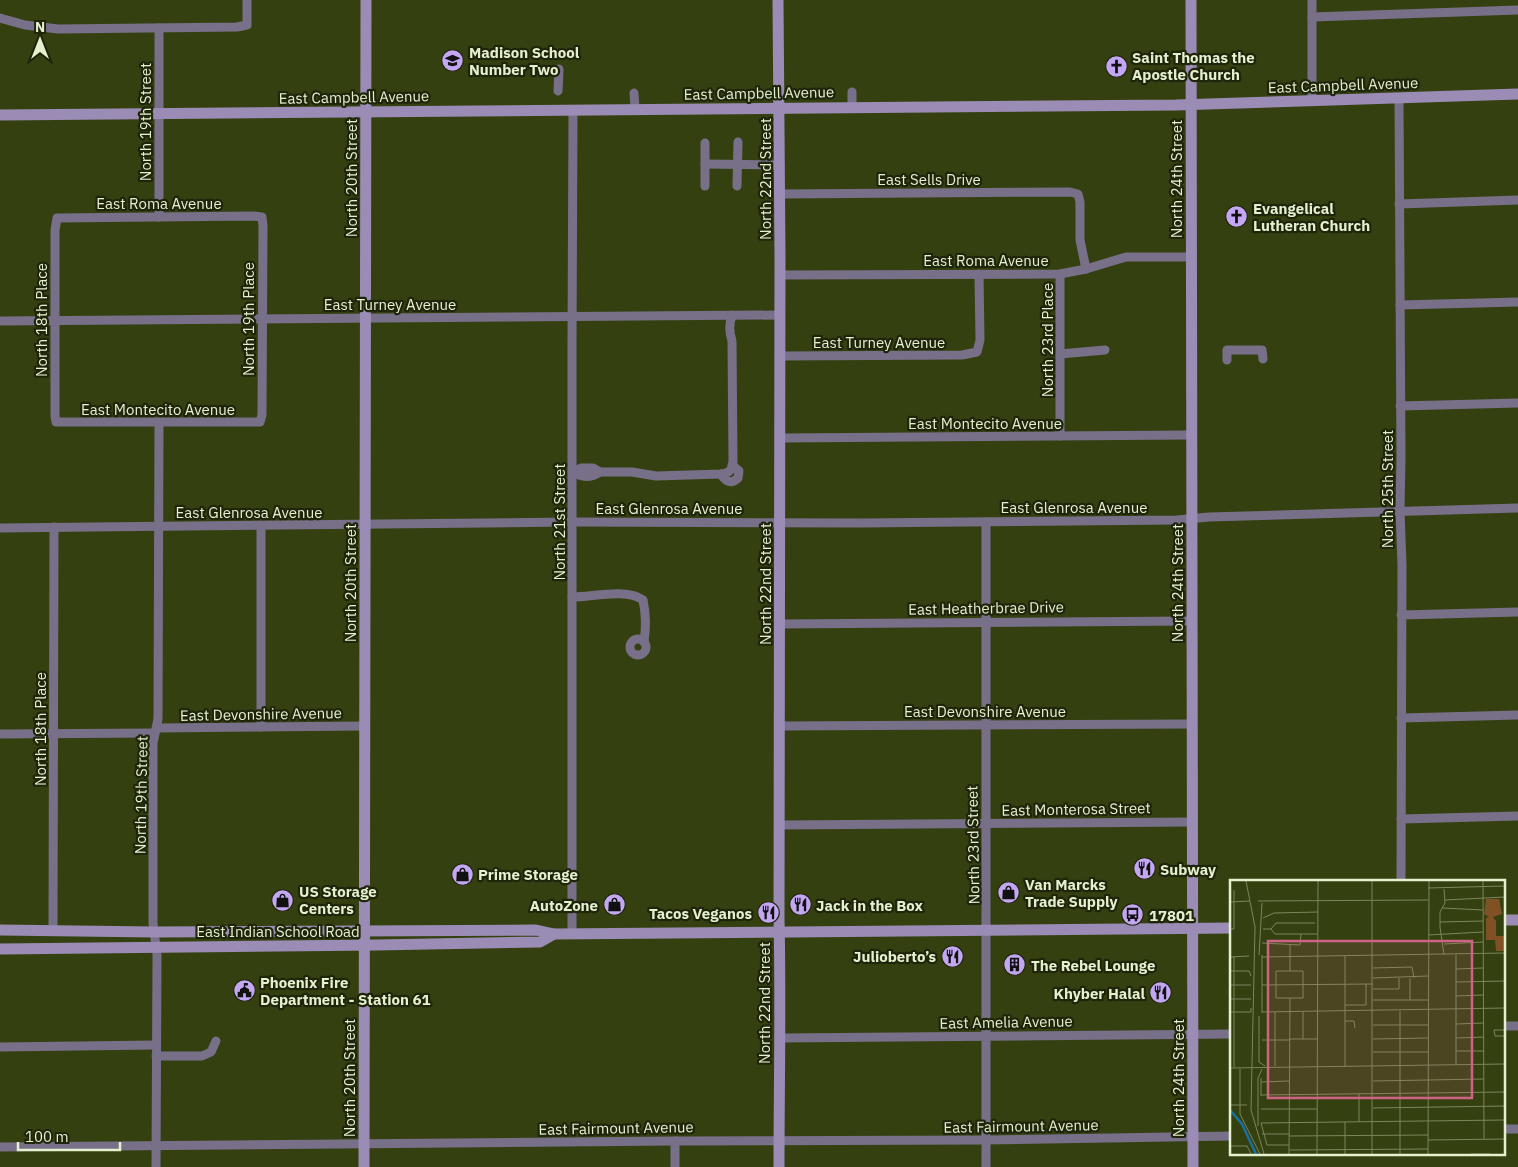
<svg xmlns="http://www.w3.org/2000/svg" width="1518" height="1167" viewBox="0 0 1518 1167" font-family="'IBM Plex Sans',sans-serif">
<rect width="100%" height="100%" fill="#354010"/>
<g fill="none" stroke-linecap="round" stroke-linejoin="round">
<g stroke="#786f89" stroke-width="9">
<polyline points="1312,0 1312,101"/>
<polyline points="1312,17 1518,10"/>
<polyline points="0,18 25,25 58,29 237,27 247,25 247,0"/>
<polyline points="558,91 559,69"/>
<polyline points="852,92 852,107"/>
<polyline points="634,93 635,109"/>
<polyline points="1399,98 1401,458 1400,511 1402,565 1401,881"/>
<polyline points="705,143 705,186"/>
<polyline points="705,164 780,165"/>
<polyline points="737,186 738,142"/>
<polyline points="780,194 1070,192 1078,194 1080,202 1080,240 1086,269"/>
<polyline points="1399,204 1518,200"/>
<polygon points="253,216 262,217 263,226 262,415 260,422 56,422 55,416 55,230 57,218"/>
<polyline points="159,217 159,28"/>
<polyline points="780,275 1060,274 1086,269 1126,257 1191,257"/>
<polyline points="1400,305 1518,302"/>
<polyline points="0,321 780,315"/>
<polyline points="1060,354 1105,350"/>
<polyline points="780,356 962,355 977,352 980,340 979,274"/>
<polyline points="1227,360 1227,350 1262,350 1263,359"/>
<polyline points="1400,406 1518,403"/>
<polyline points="1060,436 1060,274"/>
<polyline points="780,438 1191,435"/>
<path d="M572 472 581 468H593L600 472H632L656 476 721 474C729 473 732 471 733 462L732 341C729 331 729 325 732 315"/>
<path d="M572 472C582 478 591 478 600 472"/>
<path d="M721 474C725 481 731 485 738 478L739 471 732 465"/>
<polyline points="986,522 986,1167"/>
<polyline points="0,528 572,522 861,523 1177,520 1209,517 1518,508"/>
<path d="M572 597C593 597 626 588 643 600 646 614 646 629 644 642"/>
<polyline points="1401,615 1518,612"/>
<polyline points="780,624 1192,621"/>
<circle cx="638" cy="647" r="8"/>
<polyline points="1401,718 1518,715"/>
<polyline points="779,726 1192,724"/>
<polyline points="261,727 261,526"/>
<polyline points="157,728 365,726"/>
<polyline points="0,734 155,733"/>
<polyline points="1401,819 1518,816"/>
<polyline points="780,825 1192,822"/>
<polyline points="53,930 54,527"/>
<polyline points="572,934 572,345 573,110"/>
<polyline points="1504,1026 1518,1026"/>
<polyline points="780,1038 1232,1034"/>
<polyline points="0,1047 156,1045"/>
<polyline points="156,1056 202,1056 211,1052 216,1041"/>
<polyline points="1504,1129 1518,1129"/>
<polyline points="675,1141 675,1167"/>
<polyline points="0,1147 675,1141 986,1140 1232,1136"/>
<polyline points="156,1167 157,955 153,923 153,743 158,719 159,423"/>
</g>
<g stroke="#9a8cb4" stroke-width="11">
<path d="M778 0 780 256 779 919C781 1001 779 1084 779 1167"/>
<polyline points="1191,0 1193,1167"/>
<polyline points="0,115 1176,105 1518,94"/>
<polyline points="1504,920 1518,920"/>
<polyline points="0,930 154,932 536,930 554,934 1232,928"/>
<polyline points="0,949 376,945 540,942 554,934"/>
<polyline points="364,1167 366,0"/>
</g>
</g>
<defs>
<symbol id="school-disc" viewBox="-11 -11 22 22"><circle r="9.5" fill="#c3a7f2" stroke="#1f250b"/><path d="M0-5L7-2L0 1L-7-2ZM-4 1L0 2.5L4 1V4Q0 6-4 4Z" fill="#111"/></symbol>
<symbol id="church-disc" viewBox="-11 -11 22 22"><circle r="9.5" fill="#c3a7f2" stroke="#1f250b"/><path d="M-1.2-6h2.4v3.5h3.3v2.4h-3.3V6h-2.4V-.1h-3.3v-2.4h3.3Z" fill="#111"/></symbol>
<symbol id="restaurant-disc" viewBox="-11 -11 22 22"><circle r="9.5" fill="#c3a7f2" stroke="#1f250b"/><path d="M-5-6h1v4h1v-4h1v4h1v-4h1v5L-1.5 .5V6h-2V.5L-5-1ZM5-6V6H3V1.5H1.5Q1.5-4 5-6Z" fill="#111"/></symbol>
<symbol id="shop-disc" viewBox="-11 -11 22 22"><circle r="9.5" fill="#c3a7f2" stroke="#1f250b"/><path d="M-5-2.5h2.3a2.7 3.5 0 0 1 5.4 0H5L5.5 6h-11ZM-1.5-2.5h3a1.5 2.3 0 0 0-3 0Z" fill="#111"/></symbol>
<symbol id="bus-disc" viewBox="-11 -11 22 22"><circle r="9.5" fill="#c3a7f2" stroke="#1f250b"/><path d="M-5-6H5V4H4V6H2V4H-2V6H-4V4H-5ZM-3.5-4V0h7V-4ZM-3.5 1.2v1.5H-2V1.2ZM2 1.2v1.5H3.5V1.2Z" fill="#111"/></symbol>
<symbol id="building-disc" viewBox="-11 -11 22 22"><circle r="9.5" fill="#c3a7f2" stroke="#1f250b"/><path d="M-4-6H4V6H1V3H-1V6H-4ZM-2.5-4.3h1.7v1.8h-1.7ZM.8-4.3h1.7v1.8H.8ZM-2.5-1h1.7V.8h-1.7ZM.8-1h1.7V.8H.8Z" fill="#111"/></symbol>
<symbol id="civic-disc" viewBox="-11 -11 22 22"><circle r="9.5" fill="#c3a7f2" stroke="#1f250b"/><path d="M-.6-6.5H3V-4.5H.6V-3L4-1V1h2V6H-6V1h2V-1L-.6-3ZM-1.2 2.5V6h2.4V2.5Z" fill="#111"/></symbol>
</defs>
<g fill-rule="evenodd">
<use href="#school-disc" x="440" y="48" width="25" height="25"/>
<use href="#church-disc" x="1104" y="54" width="25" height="25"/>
<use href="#church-disc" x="1224" y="204" width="25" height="25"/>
<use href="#restaurant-disc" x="1132" y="856" width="25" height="25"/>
<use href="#shop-disc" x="450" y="862" width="25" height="25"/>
<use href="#shop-disc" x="996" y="880" width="25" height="25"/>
<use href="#shop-disc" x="270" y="888" width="25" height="25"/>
<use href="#shop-disc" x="602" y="892" width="25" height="25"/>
<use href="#restaurant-disc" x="788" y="892" width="25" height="25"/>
<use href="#restaurant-disc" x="756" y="900" width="25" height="25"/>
<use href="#bus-disc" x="1120" y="902" width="25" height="25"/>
<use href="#restaurant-disc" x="940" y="944" width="25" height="25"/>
<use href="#building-disc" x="1002" y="952" width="25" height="25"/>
<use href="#civic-disc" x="232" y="978" width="25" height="25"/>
<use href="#restaurant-disc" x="1148" y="980" width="25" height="25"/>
</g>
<g text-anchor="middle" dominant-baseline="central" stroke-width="4.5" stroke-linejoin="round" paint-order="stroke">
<g font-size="15" font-weight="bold" fill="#e5f0cf" stroke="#1f250b" text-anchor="start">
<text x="469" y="52">Madison School<tspan x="469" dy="17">Number Two</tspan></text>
<text x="1132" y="57">Saint Thomas the<tspan x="1132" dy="17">Apostle Church</tspan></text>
<text x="1253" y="208">Evangelical<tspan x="1253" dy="17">Lutheran Church</tspan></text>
<text x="1160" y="869">Subway</text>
<text x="478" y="874">Prime Storage</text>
<text x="1025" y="884">Van Marcks<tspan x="1025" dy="17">Trade Supply</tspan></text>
<text x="299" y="891">US Storage<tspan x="299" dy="17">Centers</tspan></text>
<text x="598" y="905" text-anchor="end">AutoZone</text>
<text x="816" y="905">Jack in the Box</text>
<text x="752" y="913" text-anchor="end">Tacos Veganos</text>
<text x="1149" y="915">17801</text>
<text x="936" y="956" text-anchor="end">Julioberto’s</text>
<text x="1031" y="965">The Rebel Lounge</text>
<text x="260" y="982">Phoenix Fire<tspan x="260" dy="17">Department - Station 61</tspan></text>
<text x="1145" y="993" text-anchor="end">Khyber Halal</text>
</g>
<g font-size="15" fill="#e5f0cf" stroke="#1f250b">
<text transform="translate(1343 85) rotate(-2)">East Campbell Avenue</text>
<text transform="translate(759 93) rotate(-1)">East Campbell Avenue</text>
<text transform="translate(354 97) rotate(-1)">East Campbell Avenue</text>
<text transform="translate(145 122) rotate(-90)">North 19th Street</text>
<text transform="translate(351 178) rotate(-90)">North 20th Street</text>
<text transform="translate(765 179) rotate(-90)">North 22nd Street</text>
<text x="929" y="179">East Sells Drive</text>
<text transform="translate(1176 179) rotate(-90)">North 24th Street</text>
<text x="159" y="203">East Roma Avenue</text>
<text x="986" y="260">East Roma Avenue</text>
<text x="390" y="304">East Turney Avenue</text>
<text transform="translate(248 319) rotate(-90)">North 19th Place</text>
<text transform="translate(41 320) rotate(-90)">North 18th Place</text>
<text transform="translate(1047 340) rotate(-90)">North 23rd Place</text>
<text x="879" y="342">East Turney Avenue</text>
<text x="158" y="409">East Montecito Avenue</text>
<text x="985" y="423">East Montecito Avenue</text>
<text transform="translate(1387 489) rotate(-90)">North 25th Street</text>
<text x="1074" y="507">East Glenrosa Avenue</text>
<text x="669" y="508">East Glenrosa Avenue</text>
<text x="249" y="512">East Glenrosa Avenue</text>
<text transform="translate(559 522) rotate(-90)">North 21st Street</text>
<text transform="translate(350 583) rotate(-90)">North 20th Street</text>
<text transform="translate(1177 583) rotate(-90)">North 24th Street</text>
<text transform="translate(765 584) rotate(-90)">North 22nd Street</text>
<text transform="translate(986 608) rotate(-1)">East Heatherbrae Drive</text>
<text x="985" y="711">East Devonshire Avenue</text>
<text transform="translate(261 714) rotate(-1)">East Devonshire Avenue</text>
<text transform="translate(40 729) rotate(-90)">North 18th Place</text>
<text transform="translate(141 795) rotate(-89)">North 19th Street</text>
<text transform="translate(1076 809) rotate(-1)">East Monterosa Street</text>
<text transform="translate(973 845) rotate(-91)">North 23rd Street</text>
<text x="278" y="931">East Indian School Road</text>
<text transform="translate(764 1003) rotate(-90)">North 22nd Street</text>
<text transform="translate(1006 1022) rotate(-1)">East Amelia Avenue</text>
<text transform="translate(349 1078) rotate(-90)">North 20th Street</text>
<text transform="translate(1178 1078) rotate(-90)">North 24th Street</text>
<text transform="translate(1021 1126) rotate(-1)">East Fairmount Avenue</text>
<text transform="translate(616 1128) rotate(-1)">East Fairmount Avenue</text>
</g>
</g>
<g transform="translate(1230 880)">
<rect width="275" height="275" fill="#354010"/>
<path d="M256 19H269L272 34 263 37 266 41V56H275V71H266L265 60H256V38L259 37 254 34Z" fill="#7f5124"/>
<path fill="none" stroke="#1871a5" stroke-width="2.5" d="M0 230 12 244 26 274"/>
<path fill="none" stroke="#7b865c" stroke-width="1" d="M16 1 25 47 21 230 34 274M142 1V274M253 1 254 259M198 8 275 6M214 9 215 23 210 32V47L214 75M215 20 275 17M28 21 198 20M0 22 20 21M213 28 253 30M33 38 44 33 88 32M210 42 253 41M0 49H4V10M33 49H41L45 54H87M41 49 46 43H85M198 55 253 52M32 63 70 65 71 54M214 64 253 62M29 75 32 23M226 75V185M0 77 19 76M32 77 275 73M143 88 182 87 184 98M226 89 253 88M0 91H19L21 96M46 91H73V118H46ZM60 91V65M143 98 198 96M226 102 275 101M0 105H21M32 105 143 104M143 109H169V98M226 116 253 115M0 119H21M143 120H198M180 120V98M115 125H136V104M170 131V274M0 132H21V128M32 132 275 128M32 133V75M29 136V182L35 186M115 141H124L125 148M226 144 253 143M143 145H198M275 150H264L265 156H275M226 158 254 157M59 159H87M73 159V132M143 159 198 158M32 160H59M226 171H254M143 172H198M45 186V132M4 187V77M115 187V76M0 188 275 184M10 189V234L30 274M31 198V216M143 201 253 199M31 202 59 201M129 214V242M31 215 275 212M0 225H17M143 228 275 226M31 229H87M115 242V274M31 243 275 240M31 243 37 265H59M28 246V198L32 189M32 254H59M59 256 198 255M198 260 275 259M0 266H17L21 274M59 270 198 269M59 274 60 118M87 274 88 1M198 274 199 1M241 274H260"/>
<path fill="#ce6484" fill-opacity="0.15" stroke="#ce6484" stroke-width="2.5" d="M38 61H242V218H38Z"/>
<rect width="275" height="275" fill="none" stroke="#e5f0cf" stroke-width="2.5"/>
</g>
<g transform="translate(40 40)" stroke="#1f250b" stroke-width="4" paint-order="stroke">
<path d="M0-4L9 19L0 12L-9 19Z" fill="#e5f0cf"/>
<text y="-8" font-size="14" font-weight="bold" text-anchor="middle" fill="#e5f0cf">N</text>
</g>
<path d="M18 1142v8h102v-8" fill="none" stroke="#e5f0cf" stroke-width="2.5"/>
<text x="25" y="1142" font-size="15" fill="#e5f0cf" stroke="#1f250b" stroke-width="4" paint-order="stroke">100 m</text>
</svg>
